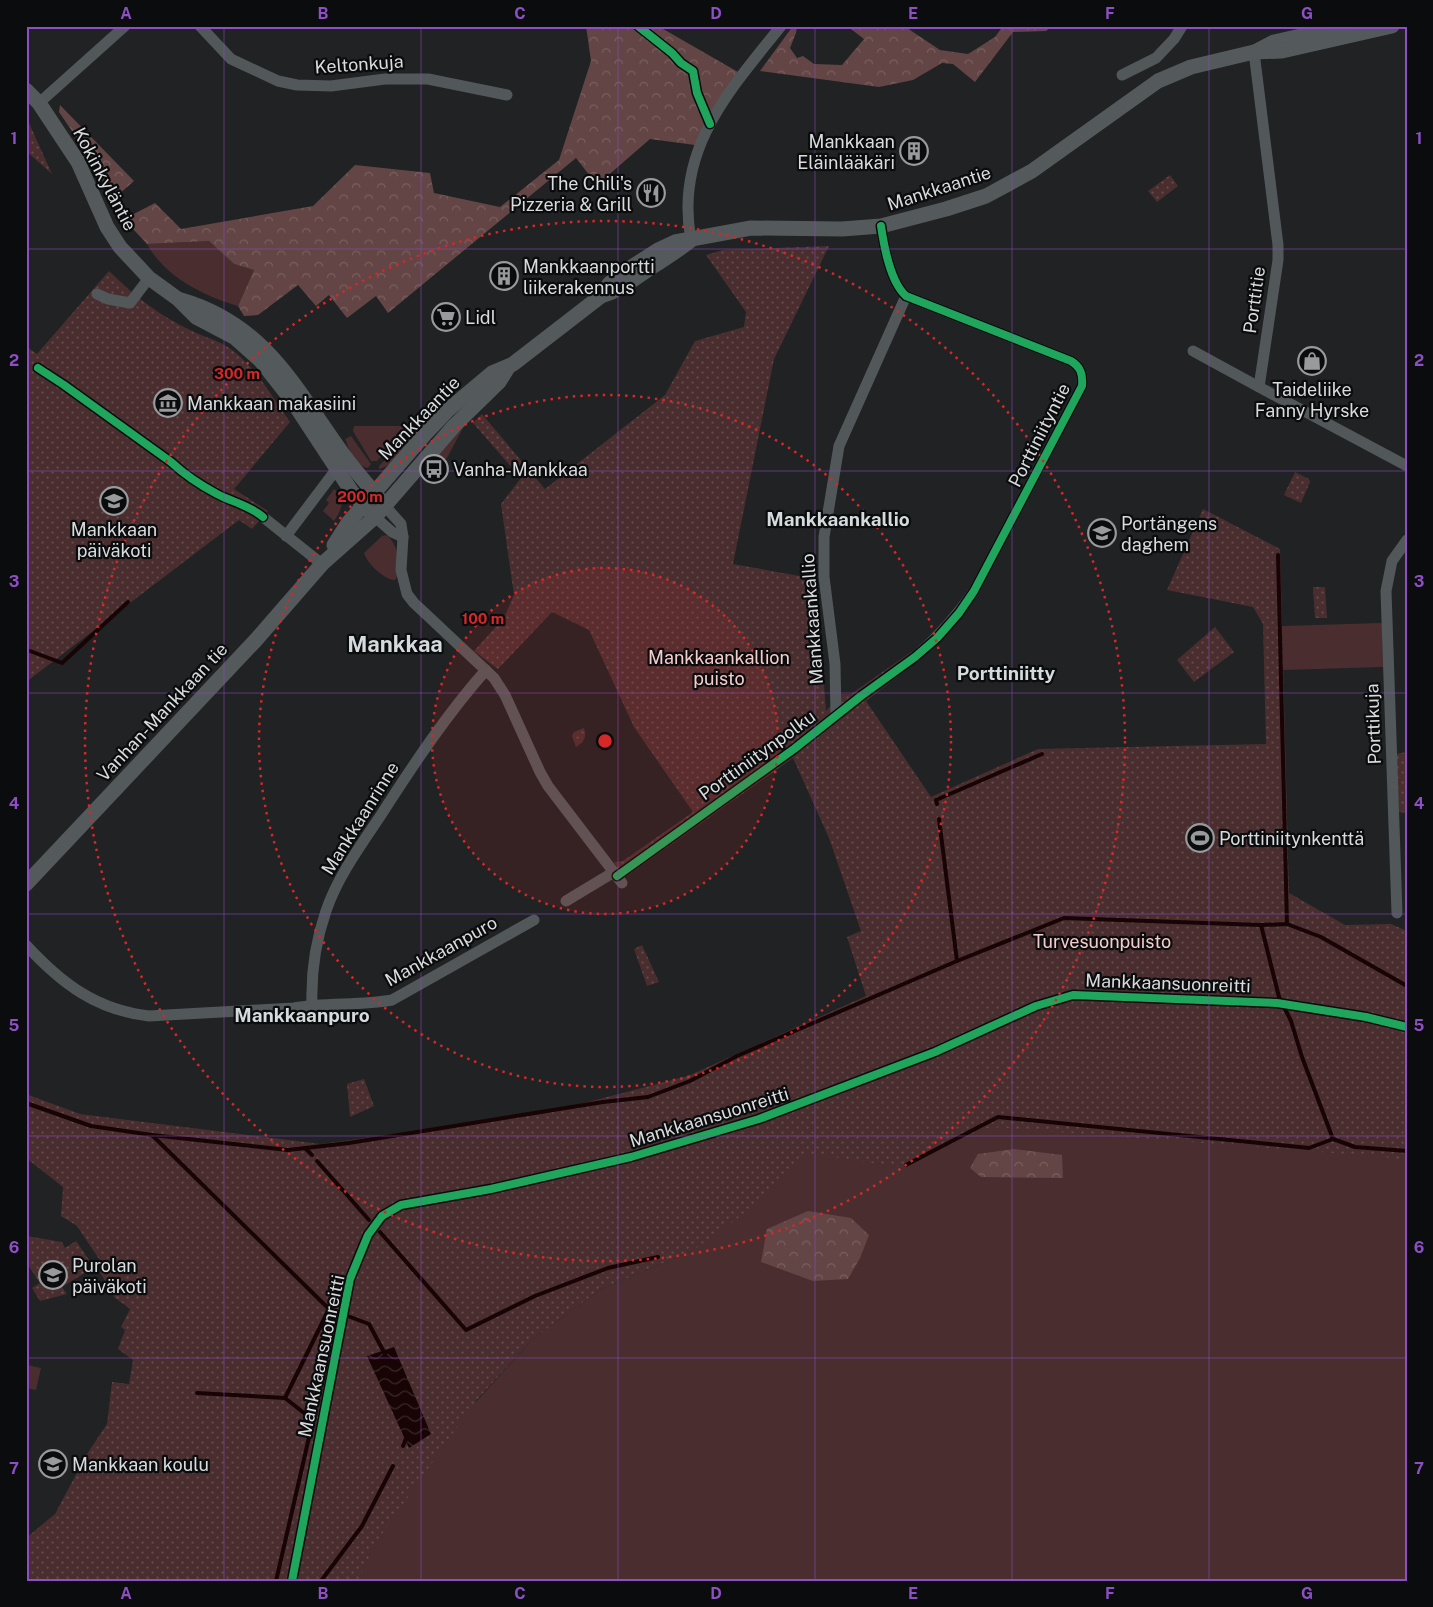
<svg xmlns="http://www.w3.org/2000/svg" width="1433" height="1607" viewBox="0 0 1433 1607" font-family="'Public Sans',sans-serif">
<defs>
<pattern id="forest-crowns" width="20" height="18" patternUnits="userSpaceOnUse" patternTransform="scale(1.25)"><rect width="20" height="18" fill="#634545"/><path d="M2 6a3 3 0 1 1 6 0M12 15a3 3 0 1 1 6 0" fill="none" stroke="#795f5f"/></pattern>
<pattern id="park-dots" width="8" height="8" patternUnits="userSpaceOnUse" patternTransform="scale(1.25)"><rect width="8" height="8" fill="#4a2e2f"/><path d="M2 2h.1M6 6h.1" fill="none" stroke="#644c4d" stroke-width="1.8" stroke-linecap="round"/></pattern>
<pattern id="water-waves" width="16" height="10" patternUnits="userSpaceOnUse" patternTransform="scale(1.25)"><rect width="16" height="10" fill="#180405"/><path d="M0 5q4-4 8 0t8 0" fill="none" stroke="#392829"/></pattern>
</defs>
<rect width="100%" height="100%" fill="#202223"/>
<g fill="#4a2e2f" fill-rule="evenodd">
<path d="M209 241 234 264 254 270 238 306C204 296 165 277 147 244Z"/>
<path d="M438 407H442C424 429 407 461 379 469V466L433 410Z"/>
<polygon points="465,424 447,458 438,464 435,461 441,449"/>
<polygon points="354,426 409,426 377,461 371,461 353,431"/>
<path d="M351 436 371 464 368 468C354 465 350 451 345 439Z"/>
<path d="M334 489C346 498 342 510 334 521L323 511 329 503 326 500Z"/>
<path d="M386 535C398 542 403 570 395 580 384 580 367 563 364 553L382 536Z"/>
<polygon points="1382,623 1383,667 1283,670 1282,626"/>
<path d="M1407 1022V1581H274L367 1213ZM562 1216 692 1251 601 1289 533 1339 475 1403Z"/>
<polygon points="28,1365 41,1368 36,1390 26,1388"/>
</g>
<g fill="url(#forest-crowns)">
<polygon points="586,26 658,26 738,72 695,145 650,139 597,185 576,158 388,313 376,296 347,318 329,295 316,306 298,285 258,315 244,316 238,306 254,270 234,264 209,241 147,244 124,219 155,203 181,229 313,206 355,165 430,173 434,193 500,207 559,160 591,61"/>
<polygon points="793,26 797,26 796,33 790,48 797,58 803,56 814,64 842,65 864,39 847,26 904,26 940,50 968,54 995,37 1003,26 1052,26 1046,31 1013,32 975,82 953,64 942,63 913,80 879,87 760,71"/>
<polygon points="60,105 134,181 118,195 108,193 85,150 59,112"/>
<polygon points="1014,1149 1062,1155 1063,1178 981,1177 970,1168 978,1154"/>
<polygon points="808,1211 851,1218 869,1235 860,1258 848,1279 813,1281 761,1262 767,1229"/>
</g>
<g fill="url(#park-dots)">
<polygon points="26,119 29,123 52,174 26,151"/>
<polygon points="1170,175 1178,186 1157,202 1148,191"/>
<polygon points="829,246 774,359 733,564 816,579 826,711 841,694 851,694 911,652 918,661 866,701 931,797 1038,749 1266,744 1263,624 1253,607 1167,590 1203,509 1280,549 1289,893 1345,925 1391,924 1407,931 1407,1160 1373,1156 990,1127 899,1167 807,1153 755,1206 692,1251 601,1289 533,1339 474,1403 375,1544 358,1581 26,1581 26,1538 55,1514 87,1454 107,1424 112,1382 129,1384 133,1360 118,1349 125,1330 121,1327 130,1309 114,1297 100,1272 99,1259 77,1226 61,1216 63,1187 26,1158 26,1094 80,1114 321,1144 542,1114 688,1076 866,996 847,937 861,931 829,838 793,758 624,878 614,862 623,861 693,812 634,727 589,630 552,612 498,669 474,651 504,618 514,595 501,504 521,478 473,423 482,414 545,489 665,395 695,341 744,327 746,312 706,255 723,250"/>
<path d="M109 271C133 295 160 316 190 330 201 336 215 339 226 346 252 361 272 397 290 422L234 489 268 511 252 529 239 520 26 682V346L37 354Z"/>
<polygon points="1295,472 1309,479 1310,482 1301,503 1284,495"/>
<polygon points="1313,587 1325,587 1327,618 1315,618"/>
<polygon points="1215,627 1234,652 1194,682 1177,660"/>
<path d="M584 728C587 737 584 742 576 747L572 736 574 732Z"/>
<polygon points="1407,752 1407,813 1399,812 1396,754"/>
<polygon points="642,945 659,982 647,986 634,949"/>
<polygon points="364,1079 374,1106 350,1117 347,1084"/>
<polygon points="27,1236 62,1242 65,1248 76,1241 94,1267 62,1287 67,1294 40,1301 32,1288 40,1283 26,1262"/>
</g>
<polygon fill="url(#water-waves)" points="394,1347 431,1434 409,1448 367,1356"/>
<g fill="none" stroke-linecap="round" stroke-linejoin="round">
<g stroke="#180405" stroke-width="4">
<polyline points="1278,555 1287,924"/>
<polyline points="30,651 62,663 128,602"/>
<polyline points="937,804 936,800 1042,754"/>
<polyline points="939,819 957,961"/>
<polyline points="1261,925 1279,997 1291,1021 1302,1057 1333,1139 1355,1147 1407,1151"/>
<polyline points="26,1103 91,1126 152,1135 288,1150 349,1143 603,1102 648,1097 690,1081 737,1056 776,1039 957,961 1064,918 1261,925 1287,924 1321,937 1407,986"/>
<polyline points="152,1135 329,1309 369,1324 385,1354"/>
<polyline points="305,1148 312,1155"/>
<polyline points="317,1161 369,1220"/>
<polyline points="906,1165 998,1117 1309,1148 1333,1139"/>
<polyline points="380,1232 466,1330 535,1296 608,1268 658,1257"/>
<polyline points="197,1393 285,1398 329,1309"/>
<polyline points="403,1446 407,1436"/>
<polyline points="276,1581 313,1420 285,1398"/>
<polyline points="321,1581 362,1526 393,1466"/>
</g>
<g stroke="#52585a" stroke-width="11">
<polyline points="200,26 231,59 278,81 297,85 331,86 385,79 428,79 507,95"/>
<polyline points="1254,52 1278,245 1278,260 1259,387 1407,466"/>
<polyline points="1122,75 1156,58 1174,39 1182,26"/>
<polyline points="39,103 125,26"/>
<path d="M881 226C884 246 890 282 906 296L1071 361C1081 367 1083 375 1082 386L974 591C957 616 938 637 915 657"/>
<path d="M691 240C674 150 729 91 781 26"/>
<polyline points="97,294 108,299 130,303 149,278"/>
<polyline points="1193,351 1259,387"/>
<polyline points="385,506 401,524 403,537 401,570 407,594 414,603 429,617 494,678 505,695 540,772 548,786 622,883"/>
<polyline points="263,517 322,564"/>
<polyline points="375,517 392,532 403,537"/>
<polyline points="286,536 341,463"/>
<polyline points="836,715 835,664 824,577 824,537 839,446 906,296"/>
<polyline points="566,901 614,872"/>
<polyline points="1397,913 1386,591 1392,561 1407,540"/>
<path d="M26 945C61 983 96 1010 149 1016L294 1008C326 1002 359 1006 392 1000L534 920"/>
<path d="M312 1004C311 974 316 940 326 911 338 876 361 845 381 815 413 765 447 714 486 670"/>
</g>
<g stroke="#54595c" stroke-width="15">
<polyline points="1255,52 1274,42 1345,26"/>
<polyline points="26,90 39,103 78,162 107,227 120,247 149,278 178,299 196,317 234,337 261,361 291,399 352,492 375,517"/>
<polyline points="601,296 609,284 619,275 658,250 675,242 751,228 842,229 881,226 946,209 986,196 1032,171 1158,81 1191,67 1254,52 1282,51 1392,26"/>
<path d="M181 300C267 325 296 390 345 457 356 472 369 486 381 501"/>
<path d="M334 545 348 523 425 434 448 410 492 373 513 364 601 296C622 290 637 276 655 265 667 257 679 250 690 241"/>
<polyline points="26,884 255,641 322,564 375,517 454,426 499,382 509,366"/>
</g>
<defs>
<g id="cycleway">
<polyline points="638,26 672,53 681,63 693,71 697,93 710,124"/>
<path d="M38 368 64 385 171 462C184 474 200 485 217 494 232 502 249 505 263 517"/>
<path d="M617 876 794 749 861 696 915 657 937 638 959 613 974 591 1082 386C1083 375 1081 367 1071 361L906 296C890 282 884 246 881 226"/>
<polyline points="292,1581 350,1279 368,1235 382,1216 401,1205 491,1189 631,1157 759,1119 935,1052 1036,1006 1073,995 1277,1003 1366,1017 1407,1027"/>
</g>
</defs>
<use href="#cycleway" stroke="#0a0c0d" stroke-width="11"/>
<use href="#cycleway" stroke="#20a55d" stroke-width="8"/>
</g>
<path fill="none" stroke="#8e4fc5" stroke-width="1" stroke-opacity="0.55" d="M224 26V1581M421 26V1581M618 26V1581M815 26V1581M1012 26V1581M1209 26V1581M26 249H1407M26 471H1407M26 693H1407M26 914H1407M26 1136H1407M26 1358H1407"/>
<circle cx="605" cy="741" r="173" fill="#d62828" fill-opacity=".12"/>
<g fill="none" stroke="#d62828" stroke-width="2.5" stroke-dasharray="2.5 5">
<circle cx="605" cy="741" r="173"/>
<circle cx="605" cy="741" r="346"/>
<circle cx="605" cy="741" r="520"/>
</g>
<defs>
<symbol id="building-ring" viewBox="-11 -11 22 22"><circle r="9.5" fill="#0a0c0d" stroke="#989a9b" stroke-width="1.5"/><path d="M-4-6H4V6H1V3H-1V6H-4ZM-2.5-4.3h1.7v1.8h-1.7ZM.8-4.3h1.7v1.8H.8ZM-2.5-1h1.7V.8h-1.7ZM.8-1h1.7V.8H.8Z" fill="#989a9b"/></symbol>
<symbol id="restaurant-ring" viewBox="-11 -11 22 22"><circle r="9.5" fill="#0a0c0d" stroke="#989a9b" stroke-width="1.5"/><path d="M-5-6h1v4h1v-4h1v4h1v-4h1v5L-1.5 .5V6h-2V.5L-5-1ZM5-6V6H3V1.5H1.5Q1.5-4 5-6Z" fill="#989a9b"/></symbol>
<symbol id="supermarket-ring" viewBox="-11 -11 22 22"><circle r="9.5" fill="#0a0c0d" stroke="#989a9b" stroke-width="1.5"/><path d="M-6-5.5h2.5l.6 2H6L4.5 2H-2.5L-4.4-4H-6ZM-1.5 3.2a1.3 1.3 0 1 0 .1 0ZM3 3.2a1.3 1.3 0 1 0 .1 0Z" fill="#989a9b"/></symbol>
<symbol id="shop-ring" viewBox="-11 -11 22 22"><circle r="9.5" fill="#0a0c0d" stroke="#989a9b" stroke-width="1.5"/><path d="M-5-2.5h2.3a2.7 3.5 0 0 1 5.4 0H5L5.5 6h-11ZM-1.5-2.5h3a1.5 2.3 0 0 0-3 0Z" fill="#989a9b"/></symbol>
<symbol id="museum-ring" viewBox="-11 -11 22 22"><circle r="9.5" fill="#0a0c0d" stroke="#989a9b" stroke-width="1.5"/><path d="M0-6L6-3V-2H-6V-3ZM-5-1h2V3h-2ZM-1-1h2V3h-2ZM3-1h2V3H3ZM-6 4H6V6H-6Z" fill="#989a9b"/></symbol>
<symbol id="bus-ring" viewBox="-11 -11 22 22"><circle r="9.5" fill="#0a0c0d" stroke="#989a9b" stroke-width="1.5"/><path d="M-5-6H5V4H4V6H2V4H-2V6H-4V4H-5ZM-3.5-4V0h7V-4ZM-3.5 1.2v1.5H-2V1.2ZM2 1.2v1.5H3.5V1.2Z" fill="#989a9b"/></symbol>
<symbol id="school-ring" viewBox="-11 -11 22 22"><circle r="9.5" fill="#0a0c0d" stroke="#989a9b" stroke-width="1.5"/><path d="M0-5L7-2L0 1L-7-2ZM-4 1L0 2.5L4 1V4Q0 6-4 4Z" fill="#989a9b"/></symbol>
<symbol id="stadium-ring" viewBox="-11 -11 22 22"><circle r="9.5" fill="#0a0c0d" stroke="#989a9b" stroke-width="1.5"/><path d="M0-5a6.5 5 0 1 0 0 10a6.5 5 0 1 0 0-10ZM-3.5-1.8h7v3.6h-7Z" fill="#989a9b"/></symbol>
</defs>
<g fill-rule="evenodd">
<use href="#building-ring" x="898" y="135" width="32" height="32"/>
<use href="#restaurant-ring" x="635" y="177" width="32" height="32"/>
<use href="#building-ring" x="488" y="260" width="32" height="32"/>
<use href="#supermarket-ring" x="430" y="301" width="32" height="32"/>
<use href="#shop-ring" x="1296" y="345" width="32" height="32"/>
<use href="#museum-ring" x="152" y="387" width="32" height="32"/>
<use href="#bus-ring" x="418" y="453" width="32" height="32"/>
<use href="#school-ring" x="98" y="485" width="32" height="32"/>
<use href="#school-ring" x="1086" y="517" width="32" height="32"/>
<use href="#stadium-ring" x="1184" y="822" width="32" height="32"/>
<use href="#school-ring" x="37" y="1259" width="32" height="32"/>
<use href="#school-ring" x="37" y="1448" width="32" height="32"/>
</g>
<g text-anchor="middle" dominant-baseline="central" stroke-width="4.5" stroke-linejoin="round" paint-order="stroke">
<g font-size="18" fill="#d9dbdc" stroke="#0a0c0d">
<text transform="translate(359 64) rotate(-4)">Keltonkuja</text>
<text transform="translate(105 179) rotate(62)">Kokinkyläntie</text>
<text transform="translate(939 188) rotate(-18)">Mankkaantie</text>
<text transform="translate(1254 300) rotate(-82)">Porttitie</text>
<text transform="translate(419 418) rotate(-46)">Mankkaantie</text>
<text transform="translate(1039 435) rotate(-63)">Porttiniityntie</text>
<text transform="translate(812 619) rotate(-94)">Mankkaankallio</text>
<text transform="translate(162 712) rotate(-47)">Vanhan-Mankkaan tie</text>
<text transform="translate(1373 724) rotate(-92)">Porttikuja</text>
<text transform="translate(757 755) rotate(-36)">Porttiniitynpolku</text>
<text transform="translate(360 818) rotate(-58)">Mankkaanrinne</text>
<text transform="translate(441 951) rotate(-29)">Mankkaanpuro</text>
<text transform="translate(1168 983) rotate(2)">Mankkaansuonreitti</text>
<text transform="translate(709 1117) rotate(-17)">Mankkaansuonreitti</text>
<text transform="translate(321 1356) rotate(-78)">Mankkaansuonreitti</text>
</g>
<g font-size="18" fill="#d9dbdc" stroke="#0a0c0d" text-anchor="start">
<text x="895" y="141" text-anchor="end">Mankkaan<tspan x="895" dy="21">Eläinlääkäri</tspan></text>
<text x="632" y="183" text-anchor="end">The Chili's<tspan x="632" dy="21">Pizzeria &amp; Grill</tspan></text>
<text x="523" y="266">Mankkaanportti<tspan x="523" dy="21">liikerakennus</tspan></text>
<text x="465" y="317">Lidl</text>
<text x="1312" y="389" text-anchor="middle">Taideliike<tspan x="1312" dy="21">Fanny Hyrske</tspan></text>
<text x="187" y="403">Mankkaan makasiini</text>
<text x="453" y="469">Vanha-Mankkaa</text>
<text x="1121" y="523">Portängens<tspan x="1121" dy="21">daghem</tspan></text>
<text x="114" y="529" text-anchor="middle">Mankkaan<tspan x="114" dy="21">päiväkoti</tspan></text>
<text x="1219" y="838">Porttiniitynkenttä</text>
<text x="72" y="1265">Purolan<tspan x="72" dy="21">päiväkoti</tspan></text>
<text x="72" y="1464">Mankkaan koulu</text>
</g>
<g font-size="18" fill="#f6cccb" stroke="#0a0c0d">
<text x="719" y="657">Mankkaankallion<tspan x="719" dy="21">puisto</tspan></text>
<text x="1102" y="941">Turvesuonpuisto</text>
</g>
<g font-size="19" font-weight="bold" fill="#d5dadc" stroke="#0a0c0d">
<text x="838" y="519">Mankkaankallio</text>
<text x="1006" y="673">Porttiniitty</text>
<text x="302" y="1015">Mankkaanpuro</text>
</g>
<g font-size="22" font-weight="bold" fill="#d5dadc" stroke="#0a0c0d">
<text x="395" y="644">Mankkaa</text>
</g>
</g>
<circle cx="605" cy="741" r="8" fill="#d62828" stroke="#0a0c0d" stroke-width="2.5"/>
<g font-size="15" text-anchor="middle" font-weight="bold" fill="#d62828" stroke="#0a0c0d" stroke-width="4.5" stroke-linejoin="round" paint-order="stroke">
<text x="237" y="379">300 m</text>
<text x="360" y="502">200 m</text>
<text x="483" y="624">100 m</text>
</g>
<rect width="1433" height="1607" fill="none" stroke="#0a0c0d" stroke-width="55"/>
<rect x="28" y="28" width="1378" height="1552" fill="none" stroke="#8e4fc5" stroke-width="2"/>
<g font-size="16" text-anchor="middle" font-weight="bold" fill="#8e4fc5">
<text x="126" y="19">A</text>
<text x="323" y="19">B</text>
<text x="520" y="19">C</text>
<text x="716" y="19">D</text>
<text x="913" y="19">E</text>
<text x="1110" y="19">F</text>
<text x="1307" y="19">G</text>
<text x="14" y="144">1</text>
<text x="1419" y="144">1</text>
<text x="14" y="366">2</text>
<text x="1419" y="366">2</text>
<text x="14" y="587">3</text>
<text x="1419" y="587">3</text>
<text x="14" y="809">4</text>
<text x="1419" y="809">4</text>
<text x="14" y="1031">5</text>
<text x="1419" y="1031">5</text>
<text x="14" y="1253">6</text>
<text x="1419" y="1253">6</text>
<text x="14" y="1474">7</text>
<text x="1419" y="1474">7</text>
<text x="126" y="1599">A</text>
<text x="323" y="1599">B</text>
<text x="520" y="1599">C</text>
<text x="716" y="1599">D</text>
<text x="913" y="1599">E</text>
<text x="1110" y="1599">F</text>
<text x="1307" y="1599">G</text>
</g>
</svg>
